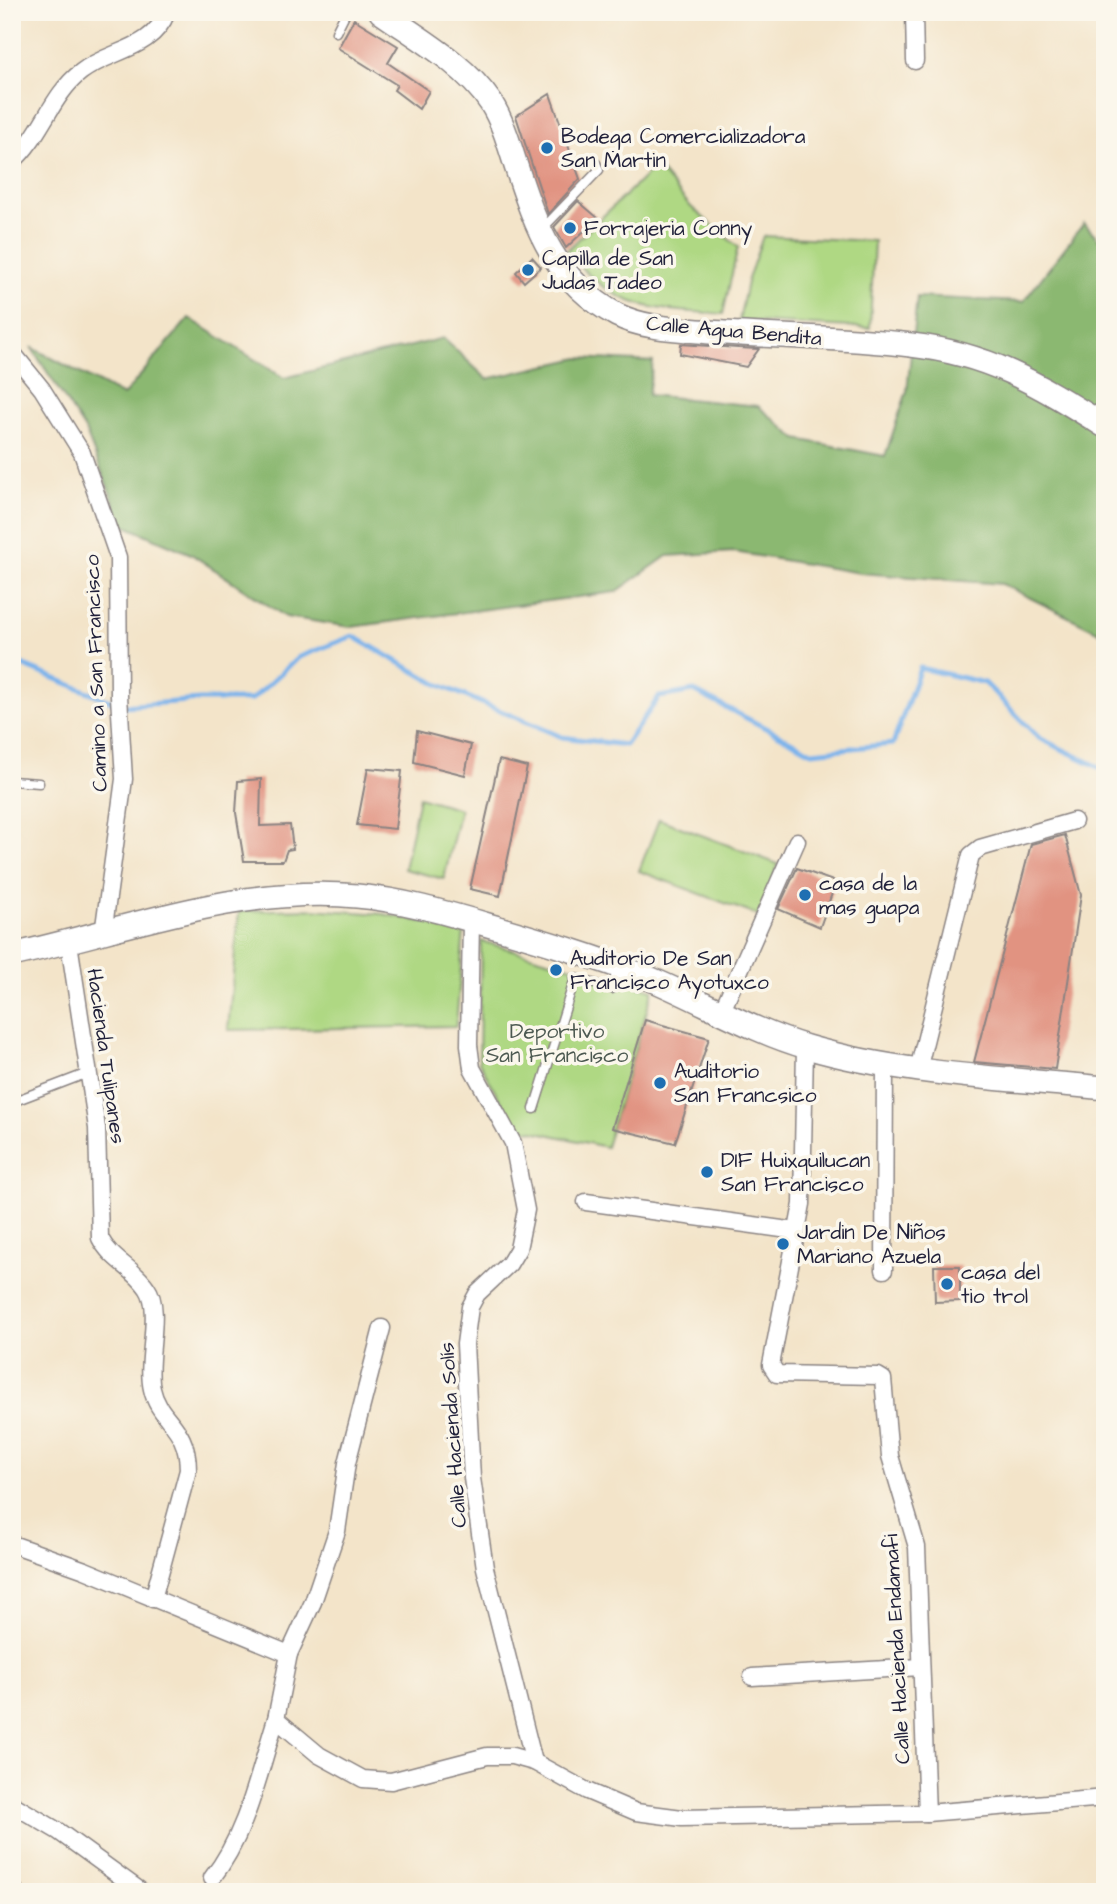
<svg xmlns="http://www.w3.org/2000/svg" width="1117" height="1904" viewBox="0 0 1117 1904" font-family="'Architects Daughter',sans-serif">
<rect width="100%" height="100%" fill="#fbf7ec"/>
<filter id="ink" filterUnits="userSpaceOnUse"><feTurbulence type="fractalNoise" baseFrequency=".0143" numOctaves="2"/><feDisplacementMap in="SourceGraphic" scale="14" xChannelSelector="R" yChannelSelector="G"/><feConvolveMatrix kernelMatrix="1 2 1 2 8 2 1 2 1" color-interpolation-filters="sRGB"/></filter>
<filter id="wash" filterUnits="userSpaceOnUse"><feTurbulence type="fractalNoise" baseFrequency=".00686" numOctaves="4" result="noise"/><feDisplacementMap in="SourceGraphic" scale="28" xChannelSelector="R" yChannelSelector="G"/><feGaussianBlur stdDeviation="1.57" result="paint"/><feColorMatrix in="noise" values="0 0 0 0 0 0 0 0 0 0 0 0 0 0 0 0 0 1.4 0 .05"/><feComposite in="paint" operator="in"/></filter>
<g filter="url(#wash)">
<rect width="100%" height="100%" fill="#f3e4c9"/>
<g fill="#afd883" stroke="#687d5f" stroke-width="2">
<path d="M656 166 691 207 738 247 723 314C649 309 617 311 566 251Z"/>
<polygon points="763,236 874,241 870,328 739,321 747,282"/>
<polygon points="419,797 460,809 444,879 404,869"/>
<polygon points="659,819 778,864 759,916 639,871"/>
<polygon points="311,909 383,914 464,930 456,1026 228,1030 239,911"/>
<polygon points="481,941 653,990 606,1147 515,1127 479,1062"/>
</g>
<polygon fill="#8bb871" stroke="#566d56" stroke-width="2" points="1084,223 1105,246 1105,635 1002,584 860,573 734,552 667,556 616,592 351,627 286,617 191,554 123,525 85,430 31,347 123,396 189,318 284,378 443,338 487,379 579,358 653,362 648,395 758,406 797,439 885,456 907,391 917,297 1023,302"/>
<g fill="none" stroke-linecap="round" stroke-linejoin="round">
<polyline stroke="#7cb3eb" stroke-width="5" points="12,661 123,706 200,700 251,700 299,657 353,636 435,683 562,737 625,745 659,697 694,691 812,752 893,744 920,668 985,683 1039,738 1105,770"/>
</g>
<g id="blocks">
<g fill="#e19381">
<polygon points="354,19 398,46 388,63 429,91 419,109 394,90 397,85 338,48"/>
<polygon points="550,94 580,179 548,214 516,116"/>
<polygon points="578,201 598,218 566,248 554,227"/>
<polygon points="532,257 541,267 524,282 516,272"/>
<polygon points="681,344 738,348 759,349 746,367 680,354"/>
<polygon points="417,731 471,745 465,775 414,762"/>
<polygon points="499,760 527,767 500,896 470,889"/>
<polygon points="368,768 402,771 395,829 357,825"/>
<polygon points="261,779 260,826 290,825 293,849 287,850 283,861 244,861 236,813 238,781"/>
<polygon points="1065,835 1081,895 1055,1069 974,1062 1031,844"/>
<polygon points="797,868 836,882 820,927 778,909"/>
<polygon points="645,1020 709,1038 675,1143 612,1128"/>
<polygon points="934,1266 960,1266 960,1301 935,1302"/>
</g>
</g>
</g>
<g filter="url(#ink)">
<use href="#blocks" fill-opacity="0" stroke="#8a8382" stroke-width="2"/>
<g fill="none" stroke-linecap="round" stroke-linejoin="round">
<defs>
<g id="service">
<polyline points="336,32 346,12"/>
<polyline points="547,224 599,170 596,163"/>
<polyline points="12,781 39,783"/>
<polyline points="12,1102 88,1073"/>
<polyline points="534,1109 575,978 612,989 617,970"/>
</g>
<g id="minor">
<polyline points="914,12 915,61"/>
<path d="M12 162C41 137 51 95 81 72 110 49 152 51 167 12"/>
<polyline points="12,352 42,389 82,453 118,557 119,696 124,779 103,934"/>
<polyline points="471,920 469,1045 472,1068 513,1143 526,1210 518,1249 509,1264 477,1294 470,1307 465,1344 472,1478 485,1568 534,1762"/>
<path d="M69 943 97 1128 100 1238C111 1260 134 1268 147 1288 163 1310 145 1360 152 1389 159 1422 188 1424 188 1470L153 1599"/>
<polyline points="721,1013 797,841"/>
<polyline points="805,1047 802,1204 771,1365 777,1374 878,1376 883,1379 890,1456 917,1547 927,1813"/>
<polyline points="918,1070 971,855 980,848 1074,821"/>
<polyline points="586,1202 796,1231"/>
<polyline points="884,1270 885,1066"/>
<polyline points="12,1544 85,1570 289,1654 276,1719 319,1755 363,1779 391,1781 487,1756 512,1756 534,1762 587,1791 636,1812 682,1818 927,1813 1105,1798"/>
<polyline points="289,1654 313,1602 337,1531 347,1463 382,1328"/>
<polyline points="752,1677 921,1667"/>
<polyline points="12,1804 58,1831 142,1892"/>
<path d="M212 1878C247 1834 259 1772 276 1719"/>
<polyline points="12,1887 16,1892"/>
</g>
<g id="secondary">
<path d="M381 12C418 38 465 64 491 103 503 122 509 144 516 166 537 230 555 281 617 315 645 329 680 329 710 332 777 337 845 337 911 345 991 354 1039 385 1105 426"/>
<path d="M12 955C125 930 239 885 357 896 404 900 450 914 495 927 546 942 597 957 646 977 700 999 751 1031 807 1047 903 1075 1005 1078 1105 1088"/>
</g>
</defs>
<use href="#service" stroke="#8a8382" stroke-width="11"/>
<use href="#minor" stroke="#8a8382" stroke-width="19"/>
<use href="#secondary" stroke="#8a8382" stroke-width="26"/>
<use href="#service" stroke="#fff" stroke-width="8"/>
<use href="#minor" stroke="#fff" stroke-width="16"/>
<use href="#secondary" stroke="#fff" stroke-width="23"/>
</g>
</g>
<g fill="#1f6fb2" stroke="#fbf7ec" stroke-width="2.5">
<circle cx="547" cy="148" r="7"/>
<circle cx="570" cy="228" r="7"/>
<circle cx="528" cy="270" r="7"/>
<circle cx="805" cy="895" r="7"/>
<circle cx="556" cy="970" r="7"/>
<circle cx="660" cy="1083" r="7"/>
<circle cx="707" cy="1172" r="7"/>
<circle cx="783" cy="1244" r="7"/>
<circle cx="947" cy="1284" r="7"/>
</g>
<g text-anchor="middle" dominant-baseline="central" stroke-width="7" stroke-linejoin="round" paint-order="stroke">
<g font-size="21" fill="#22223b" stroke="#fbf7ec" text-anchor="start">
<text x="561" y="136">Bodega Comercializadora<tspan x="561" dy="24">San Martin</tspan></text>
<text x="584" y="228">Forrajeria Conny</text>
<text x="542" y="258">Capilla de San<tspan x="542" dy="24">Judas Tadeo</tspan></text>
<text x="819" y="883">casa de la<tspan x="819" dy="24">mas guapa</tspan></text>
<text x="570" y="958">Auditorio De San<tspan x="570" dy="24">Francisco Ayotuxco</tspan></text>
<text x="674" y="1071">Auditorio<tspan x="674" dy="24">San Francsico</tspan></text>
<text x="721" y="1160">DIF Huixquilucan<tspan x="721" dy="24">San Francisco</tspan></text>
<text x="797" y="1232">Jardin De Niños<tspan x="797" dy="24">Mariano Azuela</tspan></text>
<text x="961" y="1272">casa del<tspan x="961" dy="24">tio trol</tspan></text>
</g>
<g font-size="21" fill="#22223b" stroke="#fbf7ec">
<text transform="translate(734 331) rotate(5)">Calle Agua Bendita</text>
<text transform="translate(96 673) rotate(-92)">Camino a San Francisco</text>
<text transform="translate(106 1056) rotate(82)">Hacienda Tulipanes</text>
<text transform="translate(453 1435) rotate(-94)">Calle Hacienda Solís</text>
<text transform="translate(897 1649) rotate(-93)">Calle Hacienda Endamafi</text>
</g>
<g font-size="21" fill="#4c5951" stroke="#fbf7ec">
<text x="557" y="1031">Deportivo<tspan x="557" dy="24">San Francisco</tspan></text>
</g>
</g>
<rect width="1117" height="1904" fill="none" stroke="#fbf7ec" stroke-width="42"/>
</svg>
